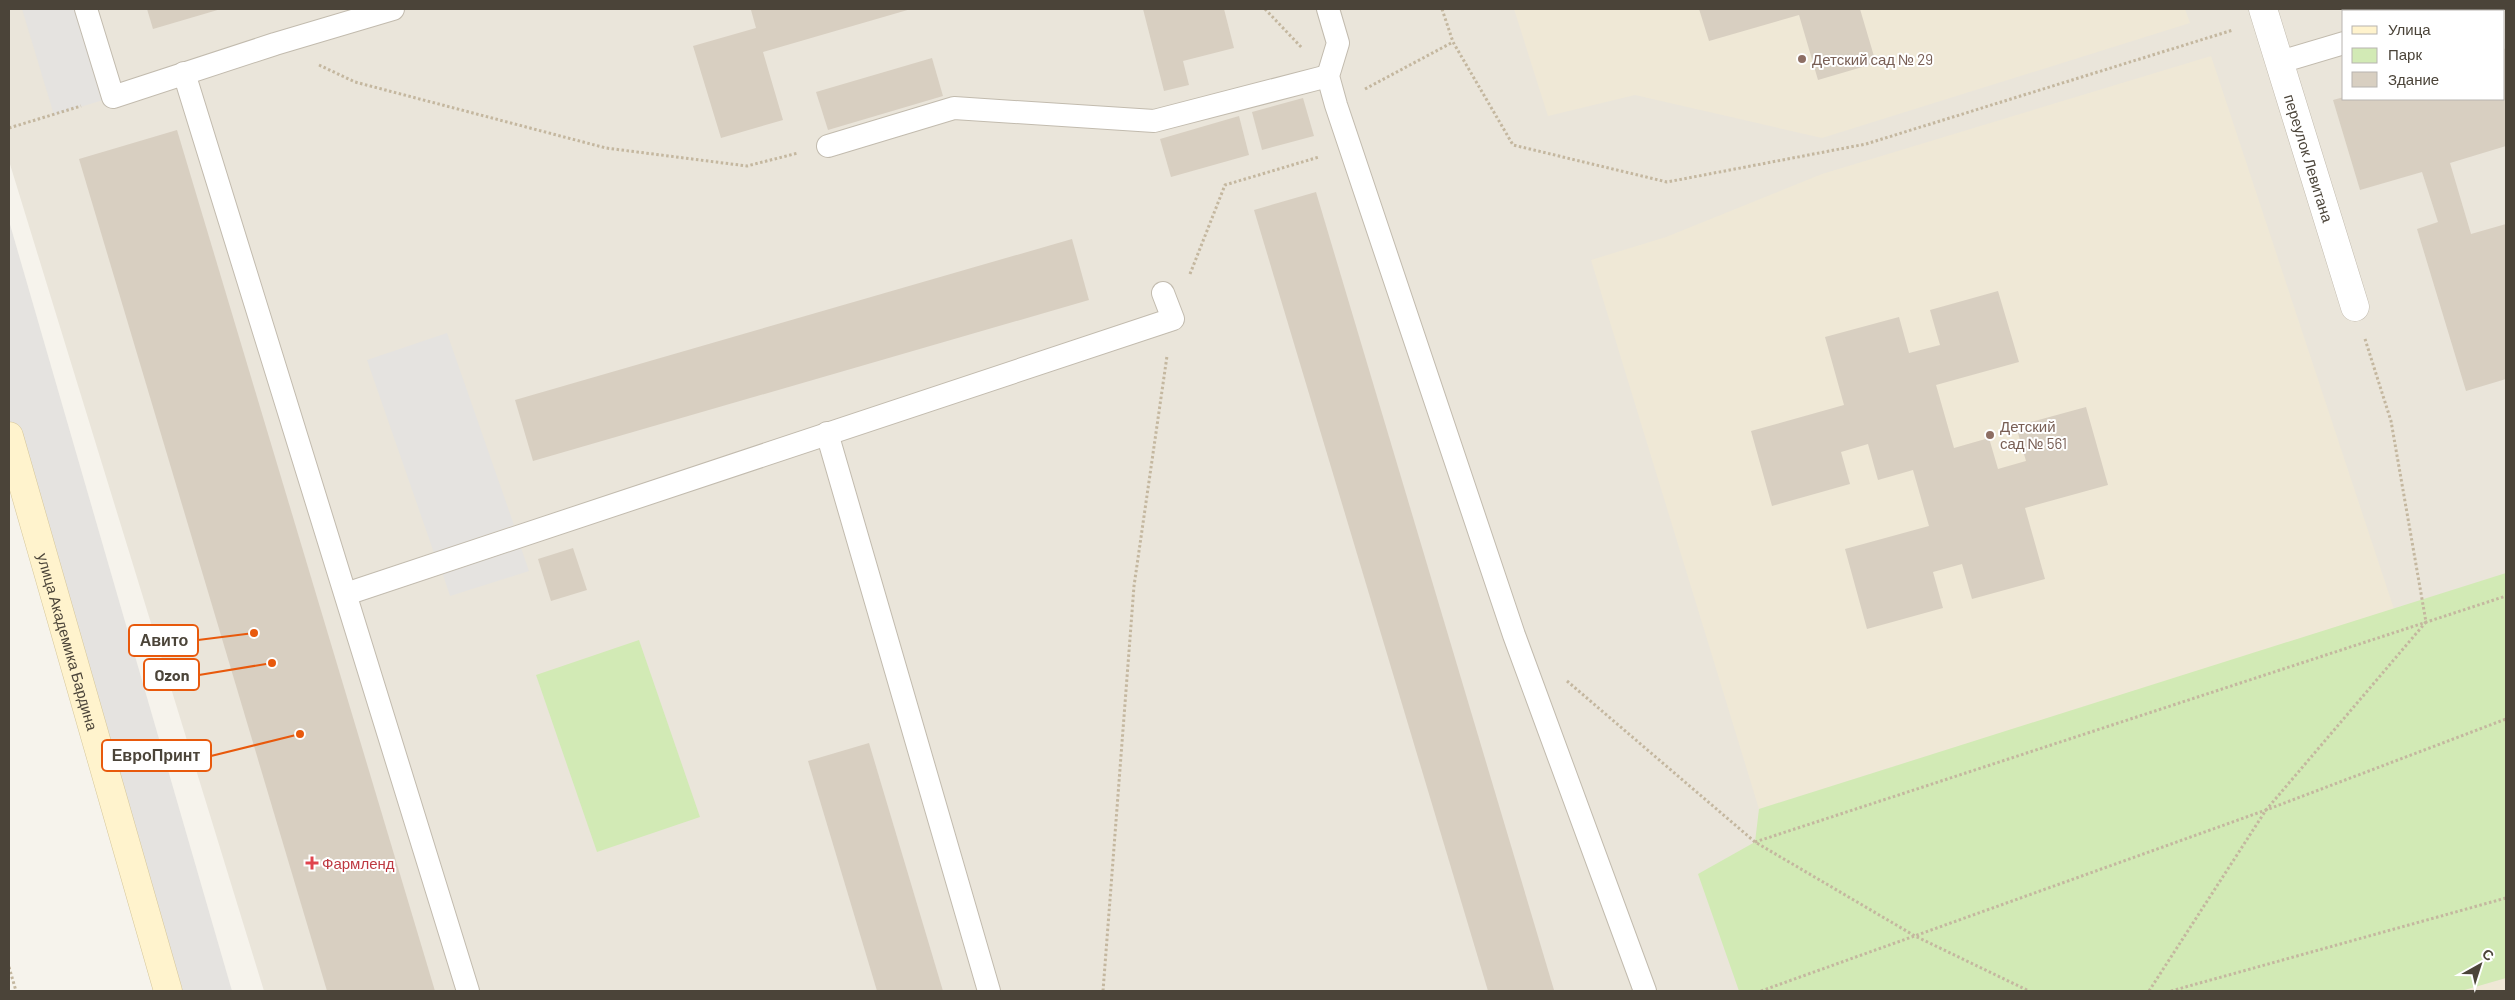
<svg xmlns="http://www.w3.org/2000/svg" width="2515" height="1000" viewBox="0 0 2515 1000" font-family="Barlow,sans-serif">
<rect width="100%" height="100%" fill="#f6f3ec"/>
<path fill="#eae5da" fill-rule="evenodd" d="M9 9H2506V991H264L9 161ZM2344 11H2504V99H2344Z"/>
<g fill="#efe8d6">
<polygon points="1514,9 2185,9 2190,23 1822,138 1635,95 1548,116"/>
<polygon points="2211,56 2394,609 1759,809 1591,260 1666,237 1822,174"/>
<polygon points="2506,978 2506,991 2461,991"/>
</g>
<g fill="#d2eab5">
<polygon points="2506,573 2506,978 2461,991 1739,991 1698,874 1755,842 1759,809"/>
<polygon points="639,640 700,817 597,852 536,675"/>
</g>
<g fill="#e5e3e0">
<polygon points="22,9 85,9 113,97 54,115"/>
<polygon points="9,221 232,991 168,991 9,436"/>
<polygon points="447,333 514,525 434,553 367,360"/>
<polygon points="519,542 529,571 450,596 441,569"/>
</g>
<g fill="#d8cfc1">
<polygon points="147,9 221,9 153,29"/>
<polygon points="756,9 911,9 763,52 783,120 721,138 693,46 756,28 751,10"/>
<polygon points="1143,9 1224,9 1234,48 1183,61 1189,85 1164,91"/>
<polygon points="1699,9 1860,9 1876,63 1818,80 1799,15 1709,41"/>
<polygon points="2506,48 2506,146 2450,163 2471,234 2506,224 2506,379 2466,391 2417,229 2438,222 2422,172 2360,190 2333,100 2344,97 2344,99 2504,99 2504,49"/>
<polygon points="932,58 943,96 828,130 816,92"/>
<polygon points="1303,98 1314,136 1262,150 1252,112"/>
<polygon points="1239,116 1249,155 1171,177 1160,139"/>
<polygon points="177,130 435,991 327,991 79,159"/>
<polygon points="1316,192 1554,990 1488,991 1254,210"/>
<polygon points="1072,239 1089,300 533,461 515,400"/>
<polygon points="1998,291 2019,362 1936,385 1954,448 1989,438 1998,469 2026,461 2016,426 2086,407 2108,485 2025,508 2045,579 1972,599 1962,564 1933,572 1943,608 1867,629 1845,549 1929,526 1913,470 1878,480 1868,444 1841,452 1850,484 1772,506 1751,431 1844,405 1825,337 1899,317 1909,353 1940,345 1930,310"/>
<polygon points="573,548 587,590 551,601 538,559"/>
<polygon points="869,743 943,991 877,991 808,761"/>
</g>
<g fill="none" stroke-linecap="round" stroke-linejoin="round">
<defs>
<g id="lane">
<polyline points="86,9 113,97 275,44 393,9"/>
<polyline points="1328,9 1338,43 1328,76 1336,105 1514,635 1645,991"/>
<polyline points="2449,11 2457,9"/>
<polyline points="2280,62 2344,43"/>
<polyline points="184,73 468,991"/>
<polyline points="828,146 954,108 1154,121 1328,76"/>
<polyline points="827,433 989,991"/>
<polyline points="346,594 1173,319 1163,293"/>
</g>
<g id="street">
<path id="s1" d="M2263 9 2355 307"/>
</g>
<g id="secondary">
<path id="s2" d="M9 436 168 991"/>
</g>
</defs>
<use href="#lane" stroke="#c2bbae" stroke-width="24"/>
<use href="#street" stroke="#c2bbae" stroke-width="29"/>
<use href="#secondary" stroke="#d6c79b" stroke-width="29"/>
<g stroke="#c4b79f" stroke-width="3" stroke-dasharray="2.5 2.5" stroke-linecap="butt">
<polyline points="1265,9 1302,48"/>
<polyline points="1442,9 1453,42 1513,145 1667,182 1866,144 2233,30"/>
<polyline points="319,65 355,82 606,148 747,166 798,153"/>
<polyline points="1365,89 1453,42"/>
<polyline points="9,128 81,106"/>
<polyline points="1190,274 1225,185 1319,157"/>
<polyline points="1567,681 1755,842 1915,936 2029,991"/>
<polyline points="1755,842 2506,596"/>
<polyline points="9,967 16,991"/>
<polyline points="1103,991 1134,586 1167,356"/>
<polyline points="1761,991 2266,810 2506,719"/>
<polyline points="2149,991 2266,810 2426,622 2391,421 2365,339"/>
<polyline points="2171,991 2506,898"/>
</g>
<use href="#lane" stroke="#fff" stroke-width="22"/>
<use href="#street" stroke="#fff" stroke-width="28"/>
<use href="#secondary" stroke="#fff3cd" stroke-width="28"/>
</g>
<g fill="#8d6e63" stroke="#fff" stroke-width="2">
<circle cx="1802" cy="59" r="5"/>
<circle cx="1990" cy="435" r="5"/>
</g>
<path fill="#e0444e" stroke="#fff" stroke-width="2" d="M309.5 855.5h5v5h5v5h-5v5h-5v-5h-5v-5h5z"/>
<g text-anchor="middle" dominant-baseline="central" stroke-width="4" stroke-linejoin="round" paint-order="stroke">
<g font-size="15" fill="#785e54" stroke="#fff" text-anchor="start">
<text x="1812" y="59">Детский сад № 29</text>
<text x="2000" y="426">Детский<tspan x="2000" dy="17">сад № 561</tspan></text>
</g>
<g font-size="15" fill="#4b4439" stroke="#fff">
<text stroke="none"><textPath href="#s1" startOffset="156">переулок Левитана</textPath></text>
<text stroke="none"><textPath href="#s2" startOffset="214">улица Академика Бардина</textPath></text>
</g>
<g font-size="15" fill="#be3a42" stroke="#fff" text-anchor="start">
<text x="322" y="863">Фармленд</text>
</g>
</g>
<path fill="none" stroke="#e8590c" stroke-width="2" d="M254 633L198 640M272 663L199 675M300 734L211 756"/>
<g fill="#e8590c" stroke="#fff" stroke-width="2">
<circle cx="254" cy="633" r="5"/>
<circle cx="272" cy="663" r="5"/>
<circle cx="300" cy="734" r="5"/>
</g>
<g fill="#fff" stroke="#e8590c" stroke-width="2">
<rect x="129" y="625" width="69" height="31" rx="5"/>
<rect x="144" y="659" width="55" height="31" rx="5"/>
<rect x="102" y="740" width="109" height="31" rx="5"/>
</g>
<g font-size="16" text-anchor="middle" font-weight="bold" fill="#4b4439">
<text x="164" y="646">Авито</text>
<text x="172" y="681">Ozon</text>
<text x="156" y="761">ЕвроПринт</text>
</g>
<rect width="2515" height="1000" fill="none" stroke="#4b4439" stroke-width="20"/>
<rect x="2342" y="10" width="162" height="90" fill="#ffffff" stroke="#b7b4b0"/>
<rect x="2352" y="26" width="25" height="8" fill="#fff3cd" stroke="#b7b4b0"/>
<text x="2388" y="35" font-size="15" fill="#4b4439">Улица</text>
<rect x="2352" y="48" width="25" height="15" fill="#d2eab5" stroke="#b7b4b0"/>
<text x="2388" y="60" font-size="15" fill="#4b4439">Парк</text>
<rect x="2352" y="72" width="25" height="15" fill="#d8cfc1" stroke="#b7b4b0"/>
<text x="2388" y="85" font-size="15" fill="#4b4439">Здание</text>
<g transform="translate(2480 965) rotate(39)" stroke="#ffffff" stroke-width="4" paint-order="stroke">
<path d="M0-4L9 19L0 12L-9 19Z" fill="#4b4439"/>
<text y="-8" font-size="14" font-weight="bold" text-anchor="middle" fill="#4b4439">С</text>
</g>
</svg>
